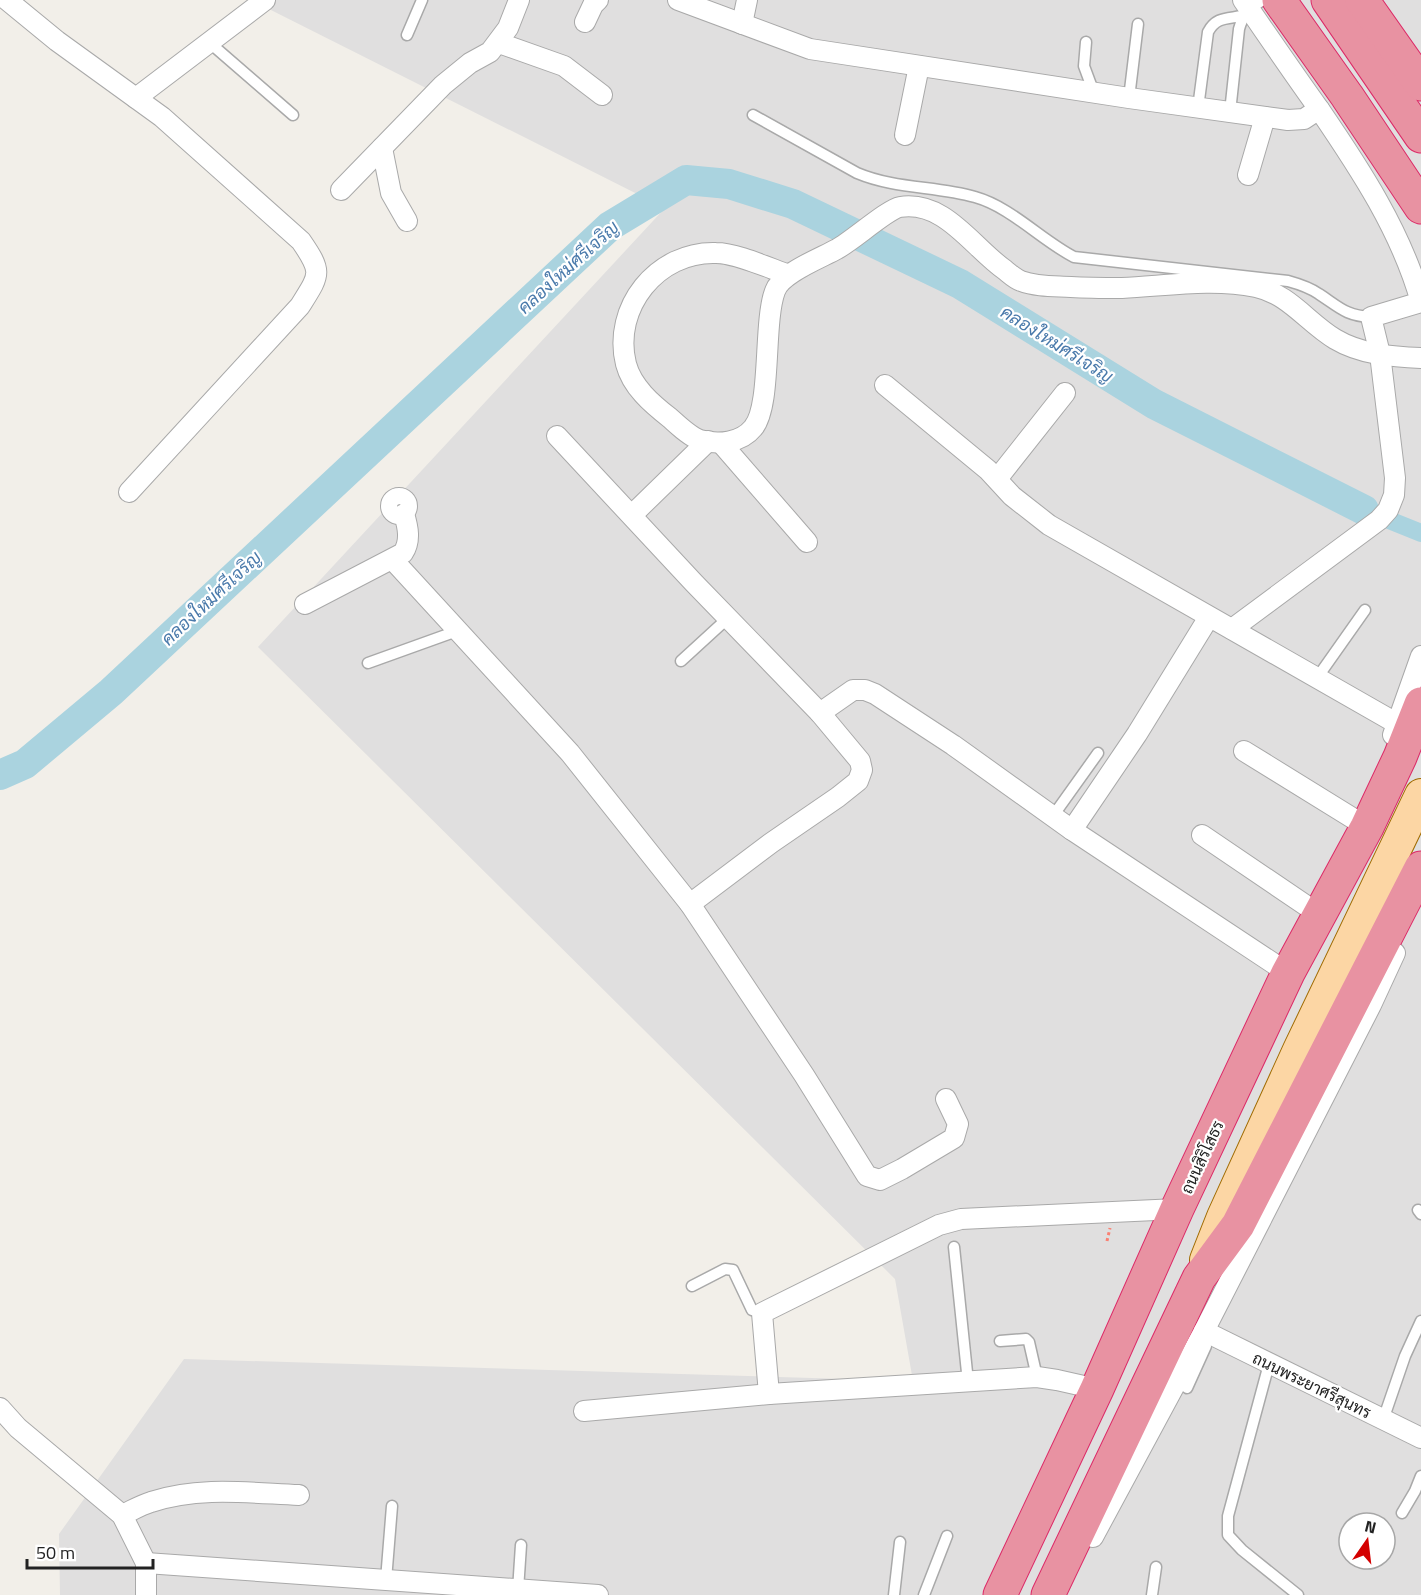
<svg xmlns="http://www.w3.org/2000/svg" width="1421" height="1595" viewBox="0 0 1421 1595" font-family="'Titillium Web',Sarabun,sans-serif">
<rect width="100%" height="100%" fill="#f2efe9"/>
<path fill="#e0dfdf" fill-rule="evenodd" d="M251 0H1421V1595H60L59 1534 184 1359 913 1381 895 1279 258 647 665 208ZM1349 1523H1385V1559H1349Z"/>
<g fill="none" stroke-linecap="round" stroke-linejoin="round">
<polyline stroke="#aad3df" stroke-width="18" points="1364,510 1421,533"/>
<polyline stroke="#aad3df" stroke-width="30" points="0,775 25,764 111,692 610,226 686,180 729,184 793,204 960,284 1154,404 1364,510"/>
<defs>
<g id="lane">
<polyline points="407,35 422,0"/>
<polyline points="1086,42 1084,66 1094,93"/>
<polyline points="210,43 293,115"/>
<polyline points="1129,98 1138,24"/>
<path d="M1198 108 1208 32C1216 17 1226 19 1242 16"/>
<path d="M1230 112 1239 29C1243 14 1250 8 1263 0"/>
<path d="M753 115 857 173C895 189 936 186 975 197 1011 207 1041 240 1074 257L1288 281C1299 284 1309 287 1319 294 1339 307 1346 316 1371 317"/>
<polyline points="681,661 728,618"/>
<polyline points="368,663 457,631"/>
<polyline points="1317,678 1365,610"/>
<polyline points="1053,816 1098,753"/>
<polyline points="1418,1210 1421,1214"/>
<polyline points="954,1247 968,1382"/>
<polyline points="692,1286 725,1269 733,1270 752,1310 762,1313"/>
<polyline points="1000,1341 1026,1339 1029,1342 1037,1377"/>
<polyline points="1269,1364 1228,1516 1228,1535 1242,1550 1298,1595"/>
<polyline points="1187,1388 1206,1346"/>
<polyline points="1383,1420 1405,1356 1421,1321"/>
<polyline points="1402,1513 1415,1491 1421,1476"/>
<polyline points="386,1580 392,1506"/>
<polyline points="518,1590 521,1545"/>
<polyline points="894,1595 900,1542"/>
<polyline points="924,1595 947,1536"/>
<polyline points="1152,1595 1156,1567"/>
</g>
<g id="street">
<path d="M7 0 57 41 162 117 301 241C323 273 320 274 300 306L129 492"/>
<polyline points="678,0 810,49 1129,98 1288,120 1304,119 1319,109"/>
<polyline points="585,22 593,5 598,0"/>
<polyline points="742,24 747,0"/>
<polyline points="499,43 564,66 602,95"/>
<polyline points="136,98 265,0"/>
<polyline points="905,135 919,66"/>
<polyline points="382,148 391,193 407,221"/>
<polyline points="1248,175 1265,117"/>
<polyline points="341,190 443,85 470,63 490,52 508,28 519,0"/>
<path d="M789 275C769 268 736 253 716 253 657 251 612 308 626 364 632 387 652 404 670 418 678 425 690 437 700 440 718 445 741 443 753 428 772 406 763 323 775 291 781 273 821 258 837 249 852 241 888 209 900 207 945 200 972 247 1005 270 1010 274 1015 279 1021 281 1037 287 1055 286 1071 287 1088 288 1105 288 1122 288 1166 286 1212 278 1256 287 1289 294 1307 322 1335 339 1360 354 1392 357 1421 358"/>
<polyline points="885,385 988,470 1012,496 1049,525 1396,723"/>
<polyline points="557,436 694,583 820,713 860,761 862,770 858,781 838,797 771,843 690,904"/>
<polyline points="721,443 807,542"/>
<polyline points="997,479 1065,393"/>
<circle cx="399" cy="506" r="8"/>
<polyline points="632,515 708,441"/>
<polyline points="393,560 570,753 690,904 804,1075 867,1176 880,1180 902,1169 954,1138 958,1124 946,1099"/>
<path d="M305 604 403 553C411 541 408 527 404 514"/>
<path d="M1232 629 1379 520 1388 510 1394 495 1395 478 1380 354 1371 317 1421 302C1401 231 1360 169 1319 109 1293 73 1268 36 1243 0"/>
<polyline points="820,713 853,690 865,690 875,694 953,745 1072,830 1288,973"/>
<polyline points="1393,735 1421,656"/>
<polyline points="1244,751 1367,827"/>
<polyline points="1072,830 1137,734 1209,617"/>
<polyline points="1202,835 1320,915"/>
<polyline points="1204,1331 1421,1438"/>
<polyline points="769,1394 762,1313 939,1225 961,1219 1177,1209"/>
<polyline points="0,1408 18,1428 122,1515 146,1563 146,1595"/>
<polyline points="584,1411 769,1394 1037,1377 1057,1380 1097,1389"/>
<path d="M122 1515C131 1511 141 1505 151 1502 199 1486 250 1493 299 1495"/>
<polyline points="1093,1537 1204,1331 1371,1005 1395,953"/>
<polyline points="146,1563 598,1595"/>
</g>
<polyline id="primary" points="1206,1260 1223,1217 1299,1050 1421,795"/>
<g id="highway">
<polyline points="1279,0 1347,96 1421,207"/>
<polyline points="1328,0 1421,136"/>
<polyline points="1362,0 1421,84"/>
<polyline points="1000,1595 1097,1389 1177,1209 1288,973 1367,827 1400,757 1421,704"/>
<polyline points="1048,1595 1199,1278 1238,1225 1421,868"/>
</g>
</defs>
<use href="#lane" stroke="#a9a9a9" stroke-width="13"/>
<use href="#street" stroke="#a9a9a9" stroke-width="22"/>
<use href="#primary" stroke="#a06b00" stroke-width="34"/>
<use href="#highway" stroke="#dc2a67" stroke-width="35"/>
<polyline stroke="#fa8072" stroke-width="3" stroke-dasharray="3 3" stroke-linecap="butt" points="1107,1241 1110,1228"/>
<use href="#lane" stroke="#fff" stroke-width="10"/>
<use href="#street" stroke="#fff" stroke-width="20"/>
<use href="#primary" stroke="#fcd6a4" stroke-width="32"/>
<use href="#highway" stroke="#e892a2" stroke-width="33"/>
</g>
<g text-anchor="middle" dominant-baseline="central" stroke-width="4.5" stroke-linejoin="round" paint-order="stroke">
<g font-size="16" fill="#222" stroke="#fff">
<text transform="translate(1202 1157) rotate(-65)">ถนนสิริโสธร</text>
<text transform="translate(1312 1385) rotate(26)">ถนนพระยาศรีสุนทร</text>
</g>
<g font-size="18" font-style="italic" fill="#4a7aab" stroke="#fff">
<text transform="translate(568 267) rotate(-42)">คลองใหม่ศรีเจริญ</text>
<text transform="translate(1057 344) rotate(32)">คลองใหม่ศรีเจริญ</text>
<text transform="translate(211 598) rotate(-43)">คลองใหม่ศรีเจริญ</text>
</g>
</g>
<g transform="translate(1367 1541) rotate(14)"><circle r="28" fill="#ffffff" stroke="#a7a7a7" stroke-width="1.5"/>
<path d="M0-4.5L10 22L0 15L-10 22Z" fill="#d40000"/>
<text y="-9" font-size="16" font-weight="bold" text-anchor="middle" fill="#222222">N</text>
</g>
<path d="M27 1559v9h126v-9" fill="none" stroke="#222222" stroke-width="3"/>
<text x="36" y="1559" font-size="18" fill="#222222" stroke="#ffffff" stroke-width="4.5" paint-order="stroke">50 m</text>
</svg>
